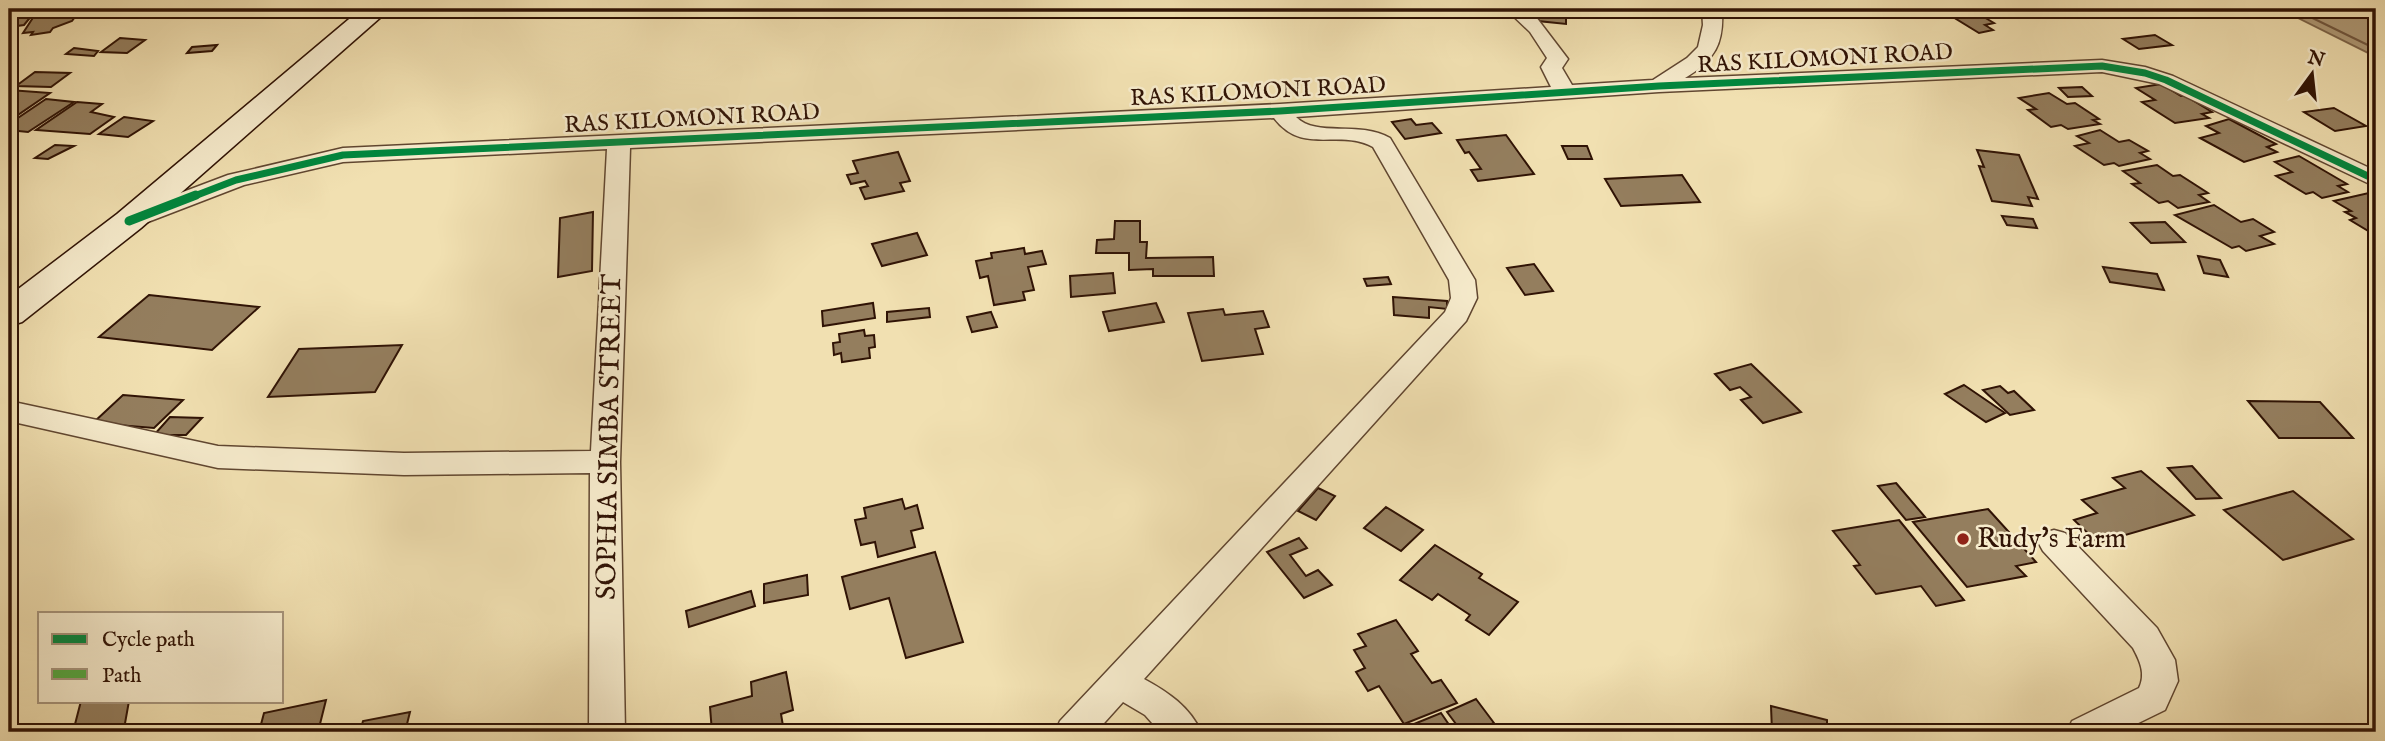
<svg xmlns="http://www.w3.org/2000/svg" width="2385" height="741" viewBox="0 0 2385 741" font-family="'IM FELL English',serif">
<rect width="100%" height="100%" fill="#f1e0b1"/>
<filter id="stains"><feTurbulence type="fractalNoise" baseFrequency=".00286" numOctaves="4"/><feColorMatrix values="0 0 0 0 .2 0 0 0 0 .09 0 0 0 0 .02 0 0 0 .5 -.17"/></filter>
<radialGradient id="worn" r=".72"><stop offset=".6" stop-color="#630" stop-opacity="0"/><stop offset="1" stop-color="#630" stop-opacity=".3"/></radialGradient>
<polygon fill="#af9a77" stroke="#7c6449" stroke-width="2" points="2280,9 2376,9 2376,57"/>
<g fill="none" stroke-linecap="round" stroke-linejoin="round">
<polyline stroke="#70563e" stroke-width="2" points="2294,9 2376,49"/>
</g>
<g fill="#947e5e" stroke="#301305" stroke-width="2">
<polygon points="17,9 115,9 114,11 75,17 72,21 53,28 50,32 31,35 33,32 23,33 36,13 12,16"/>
<polygon points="1977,13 1994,23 1985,25 1993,30 1979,33 1953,17"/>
<polygon points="33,14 24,25 9,27 12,16"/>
<polygon points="1539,14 1566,18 1566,24 1538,21"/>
<polygon points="2155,35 2172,45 2139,49 2123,39"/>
<polygon points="120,38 145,40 127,53 101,52"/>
<polygon points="217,45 212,51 187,53 192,47"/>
<polygon points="74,48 98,51 94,56 66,54"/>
<polygon points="35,72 70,73 51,87 16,86"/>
<polygon points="2161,84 2181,96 2190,95 2199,100 2194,101 2212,112 2202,114 2209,118 2175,123 2142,102 2155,100 2136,88"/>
<polygon points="2082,87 2092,96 2068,97 2059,88"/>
<polygon points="9,90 50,93 9,121"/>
<polygon points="2049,93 2067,104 2075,103 2099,119 2093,120 2100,124 2068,129 2061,125 2051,127 2028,110 2036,109 2019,98"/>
<polygon points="46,99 74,102 28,132 9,130 9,124"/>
<polygon points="77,102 102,104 91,112 114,117 90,134 36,130"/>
<polygon points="2334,108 2366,126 2335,131 2304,112"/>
<polygon points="124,117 153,121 128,137 99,134"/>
<polygon points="1411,119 1416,125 1432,123 1441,133 1405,139 1392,122"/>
<polygon points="2229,119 2276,144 2267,147 2277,152 2244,162 2200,138 2219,133 2206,126"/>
<polygon points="2100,130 2119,142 2129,140 2148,151 2140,153 2150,159 2119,166 2114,163 2104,165 2075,146 2089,143 2077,136"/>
<polygon points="1506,135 1534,174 1478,181 1471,170 1481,169 1469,152 1465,153 1457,140"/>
<polygon points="55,145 74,146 48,159 35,158"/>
<polygon points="1562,146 1587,146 1592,159 1568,159"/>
<polygon points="1977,150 2019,155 2038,199 2028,197 2032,206 1992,201 1979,166 1984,167"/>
<polygon points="898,152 910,181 900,183 904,191 865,199 860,188 868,186 865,181 851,184 847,175 858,173 853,161"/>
<polygon points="2299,156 2347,184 2338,186 2348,192 2322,198 2313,192 2306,194 2276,176 2292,172 2275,162"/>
<polygon points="2157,165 2173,176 2180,175 2208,193 2199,195 2209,202 2178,208 2168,201 2159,203 2132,184 2140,183 2123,171"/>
<polygon points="1682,175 1700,202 1621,206 1605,179"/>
<polygon points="2373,192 2376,194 2375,235 2350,220 2356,218 2345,212 2351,211 2334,201"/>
<polygon points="2214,205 2241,222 2253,219 2274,232 2260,236 2274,244 2246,251 2239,246 2232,248 2175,215"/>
<polygon points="593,212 592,271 558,277 560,218"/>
<polygon points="2002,216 2033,219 2037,228 2007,225"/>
<polygon points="1115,221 1140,221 1140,242 1147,242 1146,258 1213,257 1214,276 1153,276 1153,269 1129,270 1129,253 1096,253 1097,240 1114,239"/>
<polygon points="2165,222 2185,242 2151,243 2131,223"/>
<polygon points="917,233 927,255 882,266 872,244"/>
<polygon points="1024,248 1025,254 1042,251 1046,264 1028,267 1034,290 1023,292 1025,300 994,305 988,276 980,278 976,261 992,258 991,253"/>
<polygon points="2198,256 2220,260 2228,277 2204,273"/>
<polygon points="1534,264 1553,291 1525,295 1507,268"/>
<polygon points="2103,267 2157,274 2164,290 2110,282"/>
<polygon points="1113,273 1115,293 1071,297 1070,276"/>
<polygon points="1388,277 1391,284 1367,286 1364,279"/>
<polygon points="149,295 259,307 212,350 99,337"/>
<polygon points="1393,297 1447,301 1447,309 1429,307 1429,318 1394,315"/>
<polygon points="873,303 875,318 823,326 822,311"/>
<polygon points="1156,303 1164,322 1109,331 1103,312"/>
<polygon points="929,308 930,317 887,322 887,312"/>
<polygon points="1223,309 1225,315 1263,311 1269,327 1255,329 1263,354 1202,361 1188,313"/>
<polygon points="991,312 997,327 972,332 967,317"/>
<polygon points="864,330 865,336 874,335 875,347 869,348 870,358 842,362 841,353 834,355 833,343 840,342 839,334"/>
<polygon points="402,345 375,392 268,397 299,349"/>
<polygon points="1751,364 1801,412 1763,423 1741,400 1751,397 1740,387 1730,390 1715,374"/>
<polygon points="1964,385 2005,413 1986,422 1945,394"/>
<polygon points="2000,386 2008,393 2014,391 2034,410 2010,415 1983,390"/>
<polygon points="123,395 183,400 154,428 93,423"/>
<polygon points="2248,401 2320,402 2353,438 2279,438"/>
<polygon points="170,417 202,418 186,435 154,435"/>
<polygon points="2192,466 2221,498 2196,499 2168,468"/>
<polygon points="2141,471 2194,515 2098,543 2074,520 2097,513 2082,500 2125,488 2113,478"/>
<polygon points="1896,483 1925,517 1906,520 1878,486"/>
<polygon points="1318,488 1335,496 1316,520 1298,511"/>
<polygon points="2293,491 2353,539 2283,560 2224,510"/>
<polygon points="902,499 905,509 917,505 923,528 911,531 915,547 878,557 875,542 861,545 855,520 866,518 864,508"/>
<polygon points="1386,507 1423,530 1401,551 1364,528"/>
<polygon points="1988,509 2036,562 2016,566 2026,576 1967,587 1913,522"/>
<polygon points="1899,520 1964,600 1936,606 1921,586 1876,594 1854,566 1860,565 1833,531"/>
<polygon points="1299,538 1307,548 1290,555 1306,576 1318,570 1332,585 1304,598 1267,552"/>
<polygon points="1435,545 1482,574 1479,578 1518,602 1489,635 1466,620 1470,615 1438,594 1432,600 1400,580"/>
<polygon points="935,552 963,642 906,658 889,598 850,609 842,577"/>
<polygon points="807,575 808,595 764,603 764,584"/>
<polygon points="751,591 755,606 689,627 686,611"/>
<polygon points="1396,620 1418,651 1411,654 1432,683 1441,680 1457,703 1404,724 1379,686 1368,691 1356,672 1365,668 1354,650 1366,646 1358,634"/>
<polygon points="786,672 793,710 781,714 784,732 712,732 710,707 752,696 751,682"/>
<polygon points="1476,699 1494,723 1472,732 1462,732 1447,712"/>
<polygon points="326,700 318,732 259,732 264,713"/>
<polygon points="81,701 129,701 124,729 114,732 73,732"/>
<polygon points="1771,706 1827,720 1827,732 1772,732"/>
<polygon points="410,712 405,732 360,732 363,721"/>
<polygon points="1441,713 1454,732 1419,732 1414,724"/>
</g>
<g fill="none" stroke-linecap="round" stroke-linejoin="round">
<defs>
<g id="street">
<path d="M1513 9H1565L1562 13 1536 17 1568 59 1562 68 1572 85 1653 80 1687 58 1698 47 1703 25 1702 9H1722C1724 44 1715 60 1685 78L2102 60 2145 67 2173 76 2376 171V187L2159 84 2102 72 1659 92 1296 117C1317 138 1358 120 1390 138L1475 280 1477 298 1466 321 1144 679C1168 692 1190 707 1201 732H1160L1145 715 1123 702 1096 732H1055L1060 721 1445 312 1451 298 1449 280 1373 147C1339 128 1303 156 1274 118L630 148 620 462 625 732H589L590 473 404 475 218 468 9 421V401L218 446 404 453 591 451 607 149 343 162 244 185 140 225 131 227 122 225 119 220 122 215 228 175 343 148 1280 104 1551 87 1541 67 1547 58 1530 32 1510 13Z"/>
<path d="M2054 530 2065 533 2157 628 2175 660 2178 681 2165 710 2120 732H2067L2072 721 2139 688C2146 674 2140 661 2133 648L2043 551 2038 542 2043 533Z"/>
</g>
<polygon id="secondary" points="361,9 390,9 141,228 22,322 9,326 9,296 117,214"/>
</defs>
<use href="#street" stroke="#604630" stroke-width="3"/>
<use href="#secondary" stroke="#301305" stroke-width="3"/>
<use href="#street" fill="#f6ebcc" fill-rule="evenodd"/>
<use href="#secondary" fill="#f6ebcc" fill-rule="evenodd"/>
<polyline stroke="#54a840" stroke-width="5" stroke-dasharray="10 5" stroke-linecap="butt" points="1498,9 1520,13"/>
<defs>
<polyline id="cycleway-far1" points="192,197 236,180 343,155 1280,111 1659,86 2102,66 2145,73 2166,80 2376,180"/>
<polyline id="cycleway" points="129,221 196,195"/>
</defs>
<use href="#cycleway-far1" stroke="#f6ebcc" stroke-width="10"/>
<use href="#cycleway" stroke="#f6ebcc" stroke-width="13"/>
<use href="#cycleway-far1" stroke="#00873e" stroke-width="7"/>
<use href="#cycleway" stroke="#00873e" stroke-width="9"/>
</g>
<circle fill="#8f2418" stroke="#f6ebcc" stroke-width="2.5" cx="1963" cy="539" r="7"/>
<g text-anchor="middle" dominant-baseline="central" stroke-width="5" stroke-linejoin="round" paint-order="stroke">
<g font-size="23" fill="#301305" stroke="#f6ebcc">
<text transform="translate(1825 59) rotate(-3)">RAS KILOMONI ROAD</text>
<text transform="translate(1258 92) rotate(-3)">RAS KILOMONI ROAD</text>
<text transform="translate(692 119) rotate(-3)">RAS KILOMONI ROAD</text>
</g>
<g font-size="28" fill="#301305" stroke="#f6ebcc">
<text transform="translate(610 437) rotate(-89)">SOPHIA SIMBA STREET</text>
</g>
<g font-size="28" fill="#301305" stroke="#f6ebcc" text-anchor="start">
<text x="1977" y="539">Rudy's Farm</text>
</g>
</g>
<rect width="2385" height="741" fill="none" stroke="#f1e0b1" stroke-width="35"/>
<rect x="10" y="10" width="2364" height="720" fill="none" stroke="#301305" stroke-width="3.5"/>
<rect x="18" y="18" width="2350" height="706" fill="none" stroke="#301305" stroke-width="2"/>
<rect x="38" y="612" width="245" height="91" fill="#f6ebcc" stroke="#a7957c" stroke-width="2"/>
<rect x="52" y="634" width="35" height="10" fill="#00873e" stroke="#a7957c" stroke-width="2"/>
<text x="102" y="646" font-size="21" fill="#301305">Cycle path</text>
<rect x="52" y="669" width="35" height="10" fill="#54a840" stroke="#a7957c" stroke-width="2"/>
<text x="102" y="682" font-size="21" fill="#301305">Path</text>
<g transform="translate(2312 74) rotate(15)" stroke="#f6ebcc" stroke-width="5" paint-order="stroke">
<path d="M0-5L12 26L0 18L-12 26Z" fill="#301305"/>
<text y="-10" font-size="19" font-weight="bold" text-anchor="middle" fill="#301305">N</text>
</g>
<rect width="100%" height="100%" filter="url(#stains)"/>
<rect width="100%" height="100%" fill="url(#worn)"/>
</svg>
